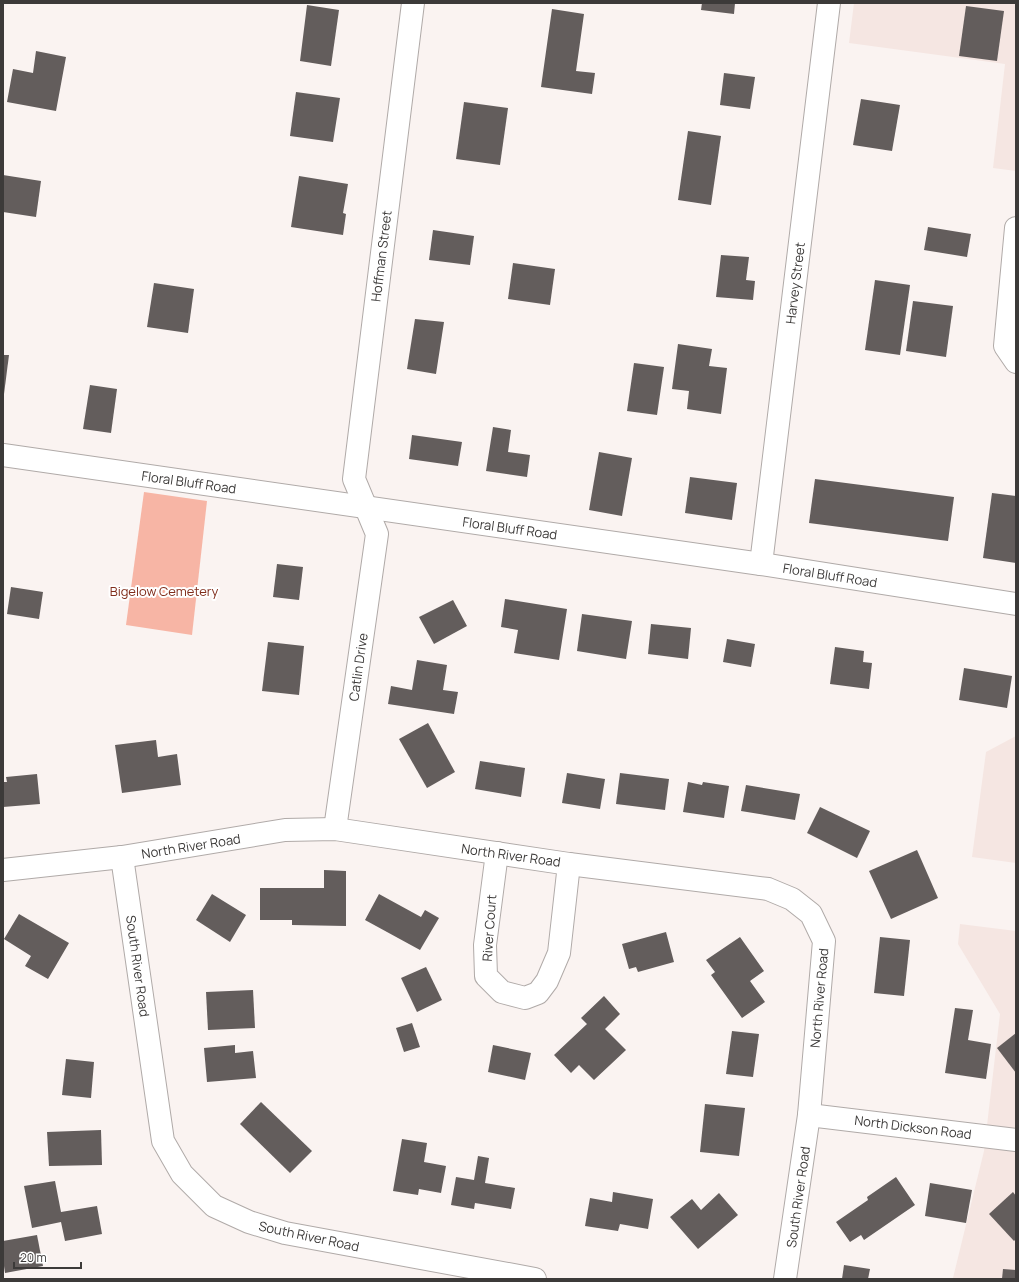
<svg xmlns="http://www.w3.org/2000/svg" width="1019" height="1282" viewBox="0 0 1019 1282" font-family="Manrope,sans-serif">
<rect width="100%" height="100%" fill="#faf3f1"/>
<g fill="#f5e6e2">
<polygon points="854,3 1016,3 1016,171 993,168 1005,64 849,43"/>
<polygon points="1016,736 1016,863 972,857 986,752"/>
<polygon points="960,924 1016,931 1016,1279 952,1279 953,1278 984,1151 1000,1014 958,944"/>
</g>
<polygon fill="#f7b5a5" points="144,492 207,501 192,635 126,625"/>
<g fill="#635d5c">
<polygon points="702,3 735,3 734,14 701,10"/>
<polygon points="307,5 339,10 331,66 300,61"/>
<polygon points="966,6 1004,11 997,61 959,56"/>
<polygon points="552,9 584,14 576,71 595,73 592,94 541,87"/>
<polygon points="36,51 66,57 56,111 7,102 13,69 33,73"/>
<polygon points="724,73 755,77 750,109 720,105"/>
<polygon points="296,92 340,98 333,142 290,136"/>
<polygon points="861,99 900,105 892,151 853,145"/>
<polygon points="464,102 508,108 500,165 456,159"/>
<polygon points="688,131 721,136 711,205 678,200"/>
<polygon points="3,175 41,181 36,217 3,212"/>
<polygon points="299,176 348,184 343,213 346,214 343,235 291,227"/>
<polygon points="928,227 971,234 967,257 924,250"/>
<polygon points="433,230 474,236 470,265 429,260"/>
<polygon points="721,255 749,257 746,280 755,281 753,300 716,297"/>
<polygon points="513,263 555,269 550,305 508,299"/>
<polygon points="875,280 910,285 900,355 865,350"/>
<polygon points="154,283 194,289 188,333 147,327"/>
<polygon points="913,301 953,306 946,357 906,351"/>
<polygon points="415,319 444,322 436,374 407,369"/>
<polygon points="678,344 712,349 709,366 727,368 721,414 687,409 689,391 672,389"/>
<polygon points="3,355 9,355 4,394 3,394"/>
<polygon points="634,363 664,367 657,415 627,411"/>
<polygon points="90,385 117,389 111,433 83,429"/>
<polygon points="493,427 511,430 508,452 530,455 527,477 486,471"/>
<polygon points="412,435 462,442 458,466 409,459"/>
<polygon points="599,452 632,458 622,516 589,510"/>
<polygon points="690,477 737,483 732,520 685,513"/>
<polygon points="815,479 954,497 948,541 809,523"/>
<polygon points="992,493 1016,496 1016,563 983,558"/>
<polygon points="277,564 303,567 299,600 273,597"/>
<polygon points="11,587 43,592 39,619 7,614"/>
<polygon points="505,599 567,609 559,660 514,653 518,630 501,627"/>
<polygon points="453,600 467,626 434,644 419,617"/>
<polygon points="582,614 632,621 626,659 577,651"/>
<polygon points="651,624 691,628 688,659 648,654"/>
<polygon points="727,639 755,644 751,667 723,662"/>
<polygon points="268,642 304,646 299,695 262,691"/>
<polygon points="835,647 864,651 863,662 872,663 869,689 830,684"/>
<polygon points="417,660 447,665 443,690 458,692 454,714 388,704 391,686 412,690"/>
<polygon points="964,668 1012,676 1007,708 959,700"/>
<polygon points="428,723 455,772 427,788 399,739"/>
<polygon points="156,740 158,757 177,754 181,785 122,793 115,745"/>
<polygon points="480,761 525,768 521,797 475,789"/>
<polygon points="567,773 605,779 600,809 562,803"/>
<polygon points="620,773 669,779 665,810 616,804"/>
<polygon points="37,774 40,804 3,807 3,782 7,782 6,777"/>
<polygon points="688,782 702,785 703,782 729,786 724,818 683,812"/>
<polygon points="746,785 800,794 795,820 741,811"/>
<polygon points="820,807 870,831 857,858 807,833"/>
<polygon points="917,850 938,898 891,919 869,871"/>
<polygon points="324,870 346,871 346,926 292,925 292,920 260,920 260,888 324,888"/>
<polygon points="212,894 246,915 230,942 196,920"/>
<polygon points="379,894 421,917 425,910 439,918 420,950 365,920"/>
<polygon points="19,914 69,943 48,979 25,966 31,956 4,939"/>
<polygon points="666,932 674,962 638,972 636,967 629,969 622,944"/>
<polygon points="740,937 764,971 750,981 765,1002 742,1018 711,975 715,972 706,960"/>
<polygon points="880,937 910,940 904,996 874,993"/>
<polygon points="426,967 442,1000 417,1012 401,978"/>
<polygon points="253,990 255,1028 208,1030 206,992"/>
<polygon points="604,996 620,1014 605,1029 626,1050 594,1080 579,1065 571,1073 554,1055 587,1024 581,1018"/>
<polygon points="955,1008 973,1010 968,1040 991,1044 986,1079 945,1073"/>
<polygon points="412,1023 420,1047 404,1052 396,1028"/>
<polygon points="732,1031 759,1034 753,1077 726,1074"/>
<polygon points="1016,1033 1016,1073 997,1048"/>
<polygon points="235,1045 235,1053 253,1051 256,1078 207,1082 204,1048"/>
<polygon points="493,1045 531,1053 525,1080 488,1072"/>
<polygon points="66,1059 94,1062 91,1098 62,1095"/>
<polygon points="261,1102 312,1151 290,1173 240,1124"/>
<polygon points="705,1104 745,1108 739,1156 700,1152"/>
<polygon points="101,1130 102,1165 49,1166 47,1132"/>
<polygon points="402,1139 427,1143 424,1162 446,1166 441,1193 419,1189 418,1195 393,1191"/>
<polygon points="478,1156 489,1158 485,1183 515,1188 511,1209 475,1203 474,1209 451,1205 456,1177 474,1180"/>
<polygon points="896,1177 915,1205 864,1240 861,1235 850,1242 836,1222 868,1200 867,1197"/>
<polygon points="55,1181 61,1212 97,1206 102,1234 65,1241 61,1222 32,1228 24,1186"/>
<polygon points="930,1183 972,1190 966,1223 925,1216"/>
<polygon points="613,1192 653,1199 648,1229 620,1224 618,1231 585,1226 590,1198 612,1202"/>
<polygon points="1013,1192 1016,1196 1016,1239 1014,1241 989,1214"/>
<polygon points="719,1193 738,1215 698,1249 670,1217 692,1199 701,1210"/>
<polygon points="37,1235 43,1266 5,1273 3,1259 3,1241"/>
<polygon points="844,1265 870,1269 868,1279 842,1279"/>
<polygon points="1003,1269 1016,1270 1016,1279 1002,1279"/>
</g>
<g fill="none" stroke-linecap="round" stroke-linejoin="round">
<defs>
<g id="minor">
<polyline points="1016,228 1005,346 1016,362"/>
<polyline points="3,455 761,564 1016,604"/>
<polyline points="761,564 829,3"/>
<polyline points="335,829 377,534 354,479 413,3"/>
<polyline points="497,853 485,945 486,976 502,992 525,998 538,993 547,981 559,953 569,864"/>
<polyline points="122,857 163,1141 182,1174 214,1206 249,1222 285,1233 535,1279"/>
<polyline points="3,870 122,857 285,830 335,829 569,864 768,889 792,899 811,914 824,941 809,1115 785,1279"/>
<polyline points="809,1115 1016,1140"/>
</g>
</defs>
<use href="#minor" stroke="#b0aaa8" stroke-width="24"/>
<use href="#minor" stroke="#fff" stroke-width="22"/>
</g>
<g text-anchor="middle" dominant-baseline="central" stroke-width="4" stroke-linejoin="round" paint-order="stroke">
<g font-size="13" fill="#3c3a39" stroke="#fff">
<text transform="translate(381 256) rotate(-83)">Hoffman Street</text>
<text transform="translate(795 283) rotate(-83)">Harvey Street</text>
<text transform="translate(189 482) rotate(8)">Floral Bluff Road</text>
<text transform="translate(510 528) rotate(8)">Floral Bluff Road</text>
<text transform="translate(830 575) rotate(9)">Floral Bluff Road</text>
<text transform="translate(358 667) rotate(-82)">Catlin Drive</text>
<text transform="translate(191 846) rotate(-9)">North River Road</text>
<text transform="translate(511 855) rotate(8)">North River Road</text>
<text transform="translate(489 928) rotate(-86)">River Court</text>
<text transform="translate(138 966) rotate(82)">South River Road</text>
<text transform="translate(819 998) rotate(-85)">North River Road</text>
<text transform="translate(913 1127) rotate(7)">North Dickson Road</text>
<text transform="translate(798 1197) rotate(-82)">South River Road</text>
<text transform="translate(309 1236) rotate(12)">South River Road</text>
</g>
<g font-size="13" fill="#802d1b" stroke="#fff">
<text x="164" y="591">Bigelow Cemetery</text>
</g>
</g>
<rect width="1019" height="1282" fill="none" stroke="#3c3a39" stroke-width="8"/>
<path d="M14 1262v6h67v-6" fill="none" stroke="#3c3a39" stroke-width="2"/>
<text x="20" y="1262" font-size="12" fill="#3c3a39" stroke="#ffffff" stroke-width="3" paint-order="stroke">20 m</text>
</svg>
